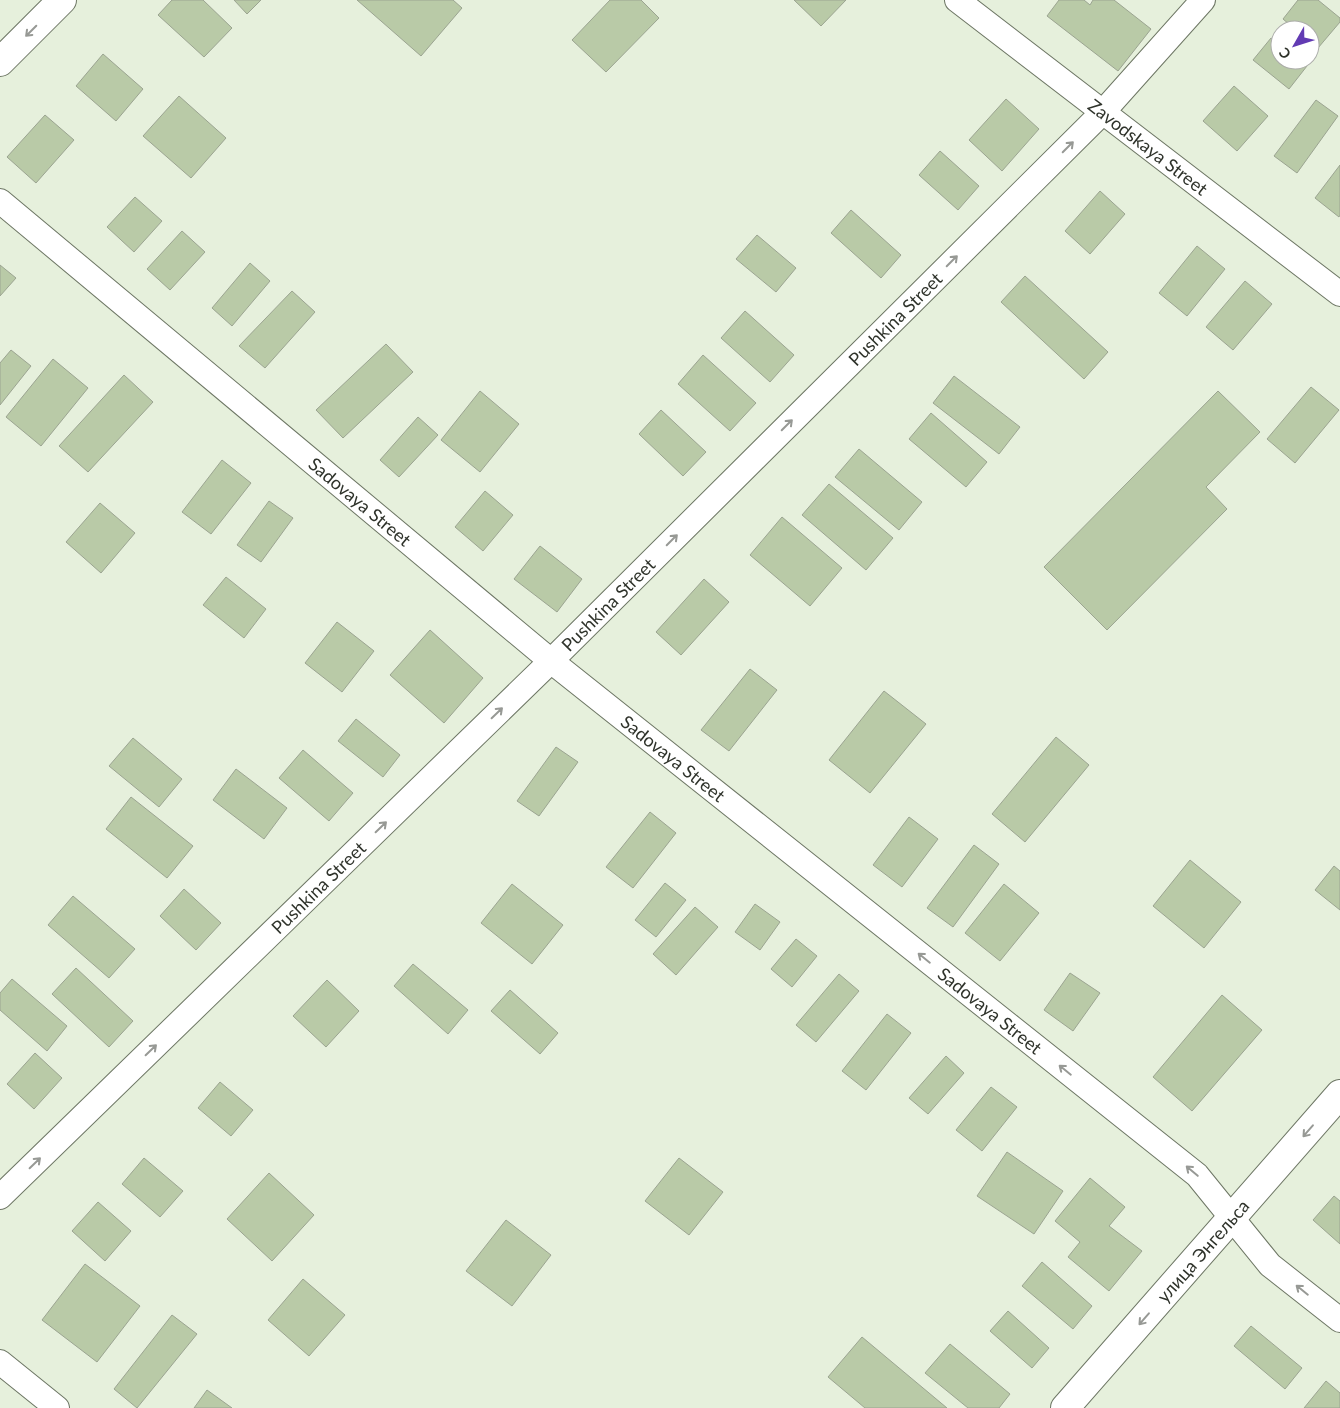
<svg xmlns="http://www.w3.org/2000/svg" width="1340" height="1408" viewBox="0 0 1340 1408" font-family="Lato,sans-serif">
<rect width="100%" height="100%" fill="#e6f0dc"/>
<g fill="#b9caa7" stroke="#9ba491">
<polygon points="172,0 203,0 232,28 204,57 158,15"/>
<polygon points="234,0 261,0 247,14"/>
<polygon points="357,0 453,0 462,8 421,56"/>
<polygon points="610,0 641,0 659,18 606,72 572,40"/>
<polygon points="794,0 846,0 821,26"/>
<polygon points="1059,0 1084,0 1090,5 1093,0 1114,0 1151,29 1118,71 1047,16"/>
<polygon points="1298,0 1318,0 1340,18 1340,22 1318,48 1310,42 1310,30 1296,30 1283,19"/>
<polygon points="1271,38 1280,45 1280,60 1299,60 1307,66 1289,89 1253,60"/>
<polygon points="103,54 143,89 116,121 76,86"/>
<polygon points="1234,86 1268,116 1237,151 1203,121"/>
<polygon points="179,96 226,138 191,178 143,136"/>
<polygon points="1006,99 1039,129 1002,171 969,140"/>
<polygon points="1316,100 1338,116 1297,173 1274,156"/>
<polygon points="45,115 74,140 36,183 7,157"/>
<polygon points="940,151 979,186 958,210 919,175"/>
<polygon points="1340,165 1340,215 1339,217 1315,198"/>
<polygon points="1100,191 1125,214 1090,254 1065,231"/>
<polygon points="135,197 162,221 134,252 107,227"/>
<polygon points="851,210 901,255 881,278 831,233"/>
<polygon points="182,231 205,252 170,290 147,269"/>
<polygon points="757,235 796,268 776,292 736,259"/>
<polygon points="1197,246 1225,269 1187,316 1159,293"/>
<polygon points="250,263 270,281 232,326 212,308"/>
<polygon points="0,265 16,278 0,296"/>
<polygon points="1025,276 1108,352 1084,379 1001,302"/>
<polygon points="1245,281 1272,304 1233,350 1206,327"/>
<polygon points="292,291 315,312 265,368 239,346"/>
<polygon points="745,311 794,355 770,382 721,338"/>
<polygon points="386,344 413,372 343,438 316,410"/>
<polygon points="11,350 31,366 0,405 0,363"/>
<polygon points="703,355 756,403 730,431 678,384"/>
<polygon points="53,359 88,388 41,446 6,417"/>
<polygon points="124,375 153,402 88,472 59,446"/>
<polygon points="954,376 1020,427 999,454 933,403"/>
<polygon points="1311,387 1339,410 1295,463 1267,439"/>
<polygon points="480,391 519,424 480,472 441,440"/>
<polygon points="1218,391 1260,432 1206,487 1227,509 1107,630 1044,567"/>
<polygon points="661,410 706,452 683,476 639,434"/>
<polygon points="931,413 987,462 966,487 909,439"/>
<polygon points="418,417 438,435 399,477 380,460"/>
<polygon points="859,449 922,502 899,530 835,477"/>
<polygon points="222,460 251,483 211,534 182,512"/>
<polygon points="829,484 893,538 866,570 802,515"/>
<polygon points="485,491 513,515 483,551 455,527"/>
<polygon points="269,501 293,518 261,562 237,545"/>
<polygon points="100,503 135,533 101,573 66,542"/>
<polygon points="782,517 842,568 810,606 750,555"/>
<polygon points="540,546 582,579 557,612 514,579"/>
<polygon points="226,577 266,609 244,638 203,605"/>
<polygon points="704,579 729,602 681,655 656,632"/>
<polygon points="337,622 374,651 342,692 305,663"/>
<polygon points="430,630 483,678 444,723 390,675"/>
<polygon points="750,669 777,690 729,751 701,730"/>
<polygon points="884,691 926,724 870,793 829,760"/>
<polygon points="356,719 400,755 383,777 338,741"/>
<polygon points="1056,737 1089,765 1025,842 992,814"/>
<polygon points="133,738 182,779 159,807 109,766"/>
<polygon points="556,747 578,762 539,816 517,801"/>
<polygon points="303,750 353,793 329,821 279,778"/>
<polygon points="236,769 287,808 264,839 213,800"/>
<polygon points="131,797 193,846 167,878 106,829"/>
<polygon points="650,812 676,833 633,888 606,867"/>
<polygon points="909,817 938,839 902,887 873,865"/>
<polygon points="974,845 999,864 953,927 927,908"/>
<polygon points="1190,860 1241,902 1204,948 1153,906"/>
<polygon points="1334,866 1340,871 1340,910 1315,890"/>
<polygon points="665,883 686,900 656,937 635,920"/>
<polygon points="512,884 563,925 532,964 481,923"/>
<polygon points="1004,884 1039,913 1000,961 965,933"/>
<polygon points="184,889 221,923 196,950 160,916"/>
<polygon points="73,896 135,949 109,978 48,925"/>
<polygon points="755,904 780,922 760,950 735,932"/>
<polygon points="695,907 718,927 676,975 653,954"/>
<polygon points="796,939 817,956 792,987 771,969"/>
<polygon points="413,964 468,1010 448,1034 394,986"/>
<polygon points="76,968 133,1021 109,1047 52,994"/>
<polygon points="1070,973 1100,993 1073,1031 1044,1010"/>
<polygon points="839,974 859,991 816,1042 796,1025"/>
<polygon points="12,979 67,1026 47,1051 0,1010 0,993"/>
<polygon points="327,980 359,1011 326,1047 293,1016"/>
<polygon points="510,990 558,1033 540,1054 491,1011"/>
<polygon points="1222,995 1262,1030 1192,1111 1153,1077"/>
<polygon points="887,1014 911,1033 866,1090 842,1071"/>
<polygon points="35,1053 62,1078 34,1109 7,1084"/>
<polygon points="946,1056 964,1073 928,1114 909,1098"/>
<polygon points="220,1082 253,1110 231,1136 198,1108"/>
<polygon points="991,1087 1017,1107 982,1151 956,1130"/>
<polygon points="1007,1152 1063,1191 1034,1234 977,1196"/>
<polygon points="144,1158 183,1191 160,1217 122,1184"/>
<polygon points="679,1158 723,1192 689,1235 645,1201"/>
<polygon points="269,1173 314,1215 272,1261 227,1219"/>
<polygon points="1090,1178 1125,1207 1109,1226 1142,1251 1109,1291 1068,1257 1080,1242 1055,1221"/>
<polygon points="1334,1196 1340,1201 1340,1244 1313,1220"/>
<polygon points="98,1202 131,1231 105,1261 72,1231"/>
<polygon points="506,1220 551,1255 512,1306 466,1271"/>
<polygon points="1042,1262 1092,1306 1073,1329 1022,1286"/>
<polygon points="85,1264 140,1306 97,1362 42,1320"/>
<polygon points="303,1279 345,1315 309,1356 268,1320"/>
<polygon points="1008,1311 1049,1348 1032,1368 990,1331"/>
<polygon points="172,1315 197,1334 137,1408 114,1389"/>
<polygon points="1251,1326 1302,1368 1285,1389 1234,1346"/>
<polygon points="862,1337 947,1408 865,1408 828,1377"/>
<polygon points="950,1344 1010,1394 999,1408 968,1408 925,1373"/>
<polygon points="1326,1381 1340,1393 1340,1408 1304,1408"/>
<polygon points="207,1390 232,1408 194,1408"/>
</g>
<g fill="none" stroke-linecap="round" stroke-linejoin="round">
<defs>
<g id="minor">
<path id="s1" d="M957 0 1340 294"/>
<path id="s2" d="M0 201 551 661 1197 1175 1270 1265 1340 1320"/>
<path id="s3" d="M0 1197 551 661 1102 113 1203 0"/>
<polyline points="0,1362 57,1408"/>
</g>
<polyline id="tertiary" points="0,62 62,0"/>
<g id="secondary">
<path id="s4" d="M1065 1408 1340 1094"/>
</g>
</defs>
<use href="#minor" stroke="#6d7664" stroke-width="26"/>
<use href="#tertiary" stroke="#6d7664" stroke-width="30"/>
<use href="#secondary" stroke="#6d7664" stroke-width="30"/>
<use href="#minor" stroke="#fff" stroke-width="24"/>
<use href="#tertiary" stroke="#fff" stroke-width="28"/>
<use href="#secondary" stroke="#fff" stroke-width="28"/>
</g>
<defs><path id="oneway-shaft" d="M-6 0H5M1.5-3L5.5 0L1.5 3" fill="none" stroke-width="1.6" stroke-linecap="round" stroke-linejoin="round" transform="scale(1.25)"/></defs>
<g stroke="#979995">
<use href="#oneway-shaft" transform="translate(31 31) rotate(135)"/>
<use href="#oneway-shaft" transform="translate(1068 147) rotate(-45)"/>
<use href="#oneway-shaft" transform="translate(952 261) rotate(-45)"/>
<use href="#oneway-shaft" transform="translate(787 425) rotate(-45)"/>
<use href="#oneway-shaft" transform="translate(672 540) rotate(-45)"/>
<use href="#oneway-shaft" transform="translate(497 713) rotate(-44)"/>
<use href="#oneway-shaft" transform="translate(381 827) rotate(-44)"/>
<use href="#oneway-shaft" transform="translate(924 958) rotate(-141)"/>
<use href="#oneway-shaft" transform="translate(151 1050) rotate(-44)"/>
<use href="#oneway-shaft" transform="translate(1065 1070) rotate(-141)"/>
<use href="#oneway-shaft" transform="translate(1308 1131) rotate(131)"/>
<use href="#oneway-shaft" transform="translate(35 1163) rotate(-44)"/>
<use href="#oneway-shaft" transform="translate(1192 1171) rotate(-140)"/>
<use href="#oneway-shaft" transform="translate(1302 1290) rotate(-141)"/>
<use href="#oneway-shaft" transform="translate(1144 1319) rotate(131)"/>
</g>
<g text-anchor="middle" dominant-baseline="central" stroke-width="5" stroke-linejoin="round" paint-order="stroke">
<g font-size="18" fill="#2f332b" stroke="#fff">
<text stroke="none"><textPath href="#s1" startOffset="241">Zavodskaya Street</textPath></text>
<text stroke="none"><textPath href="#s3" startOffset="1254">Pushkina Street</textPath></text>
<text stroke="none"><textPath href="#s2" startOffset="469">Sadovaya Street</textPath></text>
<text stroke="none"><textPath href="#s3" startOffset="849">Pushkina Street</textPath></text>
<text stroke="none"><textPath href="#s2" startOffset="874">Sadovaya Street</textPath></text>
<text stroke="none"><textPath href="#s3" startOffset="444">Pushkina Street</textPath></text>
<text stroke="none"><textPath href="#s2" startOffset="1279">Sadovaya Street</textPath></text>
<text stroke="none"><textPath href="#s4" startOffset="209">улица Энгельса</textPath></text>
</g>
</g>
<g transform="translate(1295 45) rotate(231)"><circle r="24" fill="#ffffff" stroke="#acadaa"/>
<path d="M0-4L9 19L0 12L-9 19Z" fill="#623bb3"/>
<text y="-8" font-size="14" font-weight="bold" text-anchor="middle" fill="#2f332b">С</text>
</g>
</svg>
